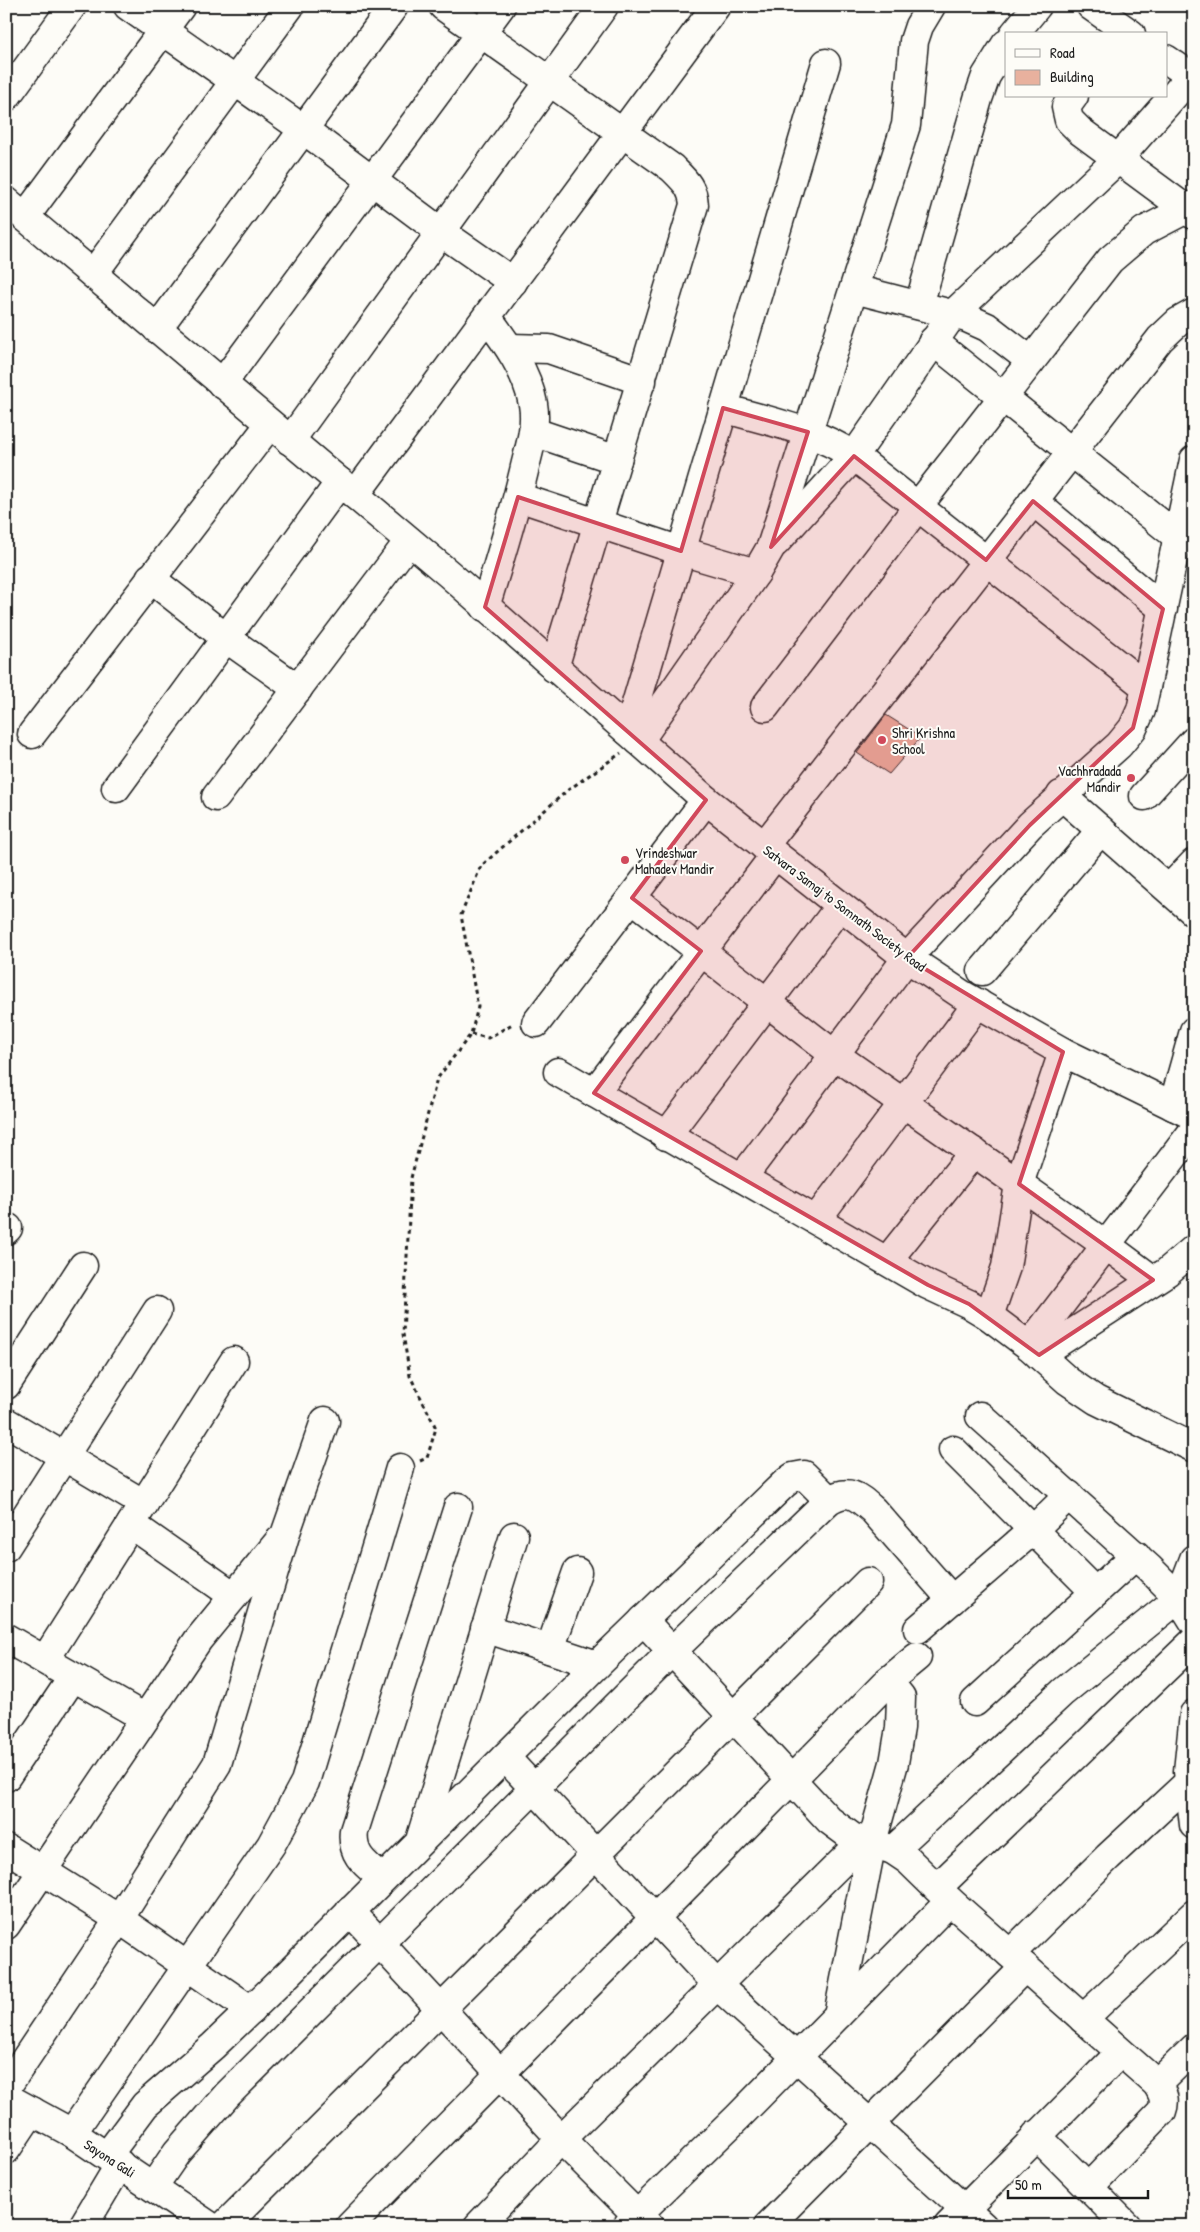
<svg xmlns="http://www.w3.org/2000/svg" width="1200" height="2232" viewBox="0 0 1200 2232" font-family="'Patrick Hand',sans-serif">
<rect width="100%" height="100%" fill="#fdfcf7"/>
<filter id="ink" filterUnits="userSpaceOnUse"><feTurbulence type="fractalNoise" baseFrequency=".02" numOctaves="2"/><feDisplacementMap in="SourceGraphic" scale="10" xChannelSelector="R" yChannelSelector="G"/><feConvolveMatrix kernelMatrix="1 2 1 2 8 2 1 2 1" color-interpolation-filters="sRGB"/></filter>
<g filter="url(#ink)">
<polygon fill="#e8b19e" stroke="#1c1c1c" points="886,715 921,737 889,774 857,753"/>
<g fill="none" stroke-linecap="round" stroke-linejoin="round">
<defs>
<g id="minor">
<polyline points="128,6 303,129 441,232 513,282"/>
<path d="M443 6 672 168C684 180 693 187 694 205L554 668"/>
<polyline points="1091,6 1131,34"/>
<polyline points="1014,34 1037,6"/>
<polyline points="1166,59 1194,78"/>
<polyline points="1074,96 1066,107 1069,120 1080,131 1194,215"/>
<polyline points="6,97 72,6"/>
<polyline points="6,201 449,574 706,800 907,958 961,994 1063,1052 1194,1116"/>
<polyline points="25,217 181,6"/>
<polyline points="93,274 290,6"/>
<polyline points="854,289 967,318 987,327 1031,361"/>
<polyline points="919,305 978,99 986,76 1006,44"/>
<polyline points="157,329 394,6"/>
<polyline points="933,341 1179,538"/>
<polyline points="510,348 549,349 642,381"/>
<polyline points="222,384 501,6"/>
<path d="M723 408C768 421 815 430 854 456L1146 687"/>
<polyline points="534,432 617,460"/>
<polyline points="290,441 604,6"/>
<polyline points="355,495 716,6"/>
<polyline points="518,497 681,551 756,573"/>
<polyline points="1033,501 1163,609"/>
<polyline points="776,542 854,456 953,314 1118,159 1191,76"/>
<polyline points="150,578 226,638 298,689"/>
<path d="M485 607C499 562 513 517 524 471 529 449 537 427 533 404 527 371 506 342 487 317"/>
<polyline points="765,707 918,506 1110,260 1144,231 1194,205"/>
<polyline points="628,731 826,63"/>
<polyline points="32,734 270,424"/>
<polyline points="639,741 756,573 771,547 906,125 914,41 919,26 931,6"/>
<polyline points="116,788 340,482"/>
<polyline points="1061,795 1194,912"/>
<polyline points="1144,796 1194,741"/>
<polyline points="216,797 409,541"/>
<polyline points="764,846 1160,339 1178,322 1194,313"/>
<polyline points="1169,889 1194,863"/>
<polyline points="632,898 835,1055 1106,1245 1153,1280"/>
<polyline points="982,971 1101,830"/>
<polyline points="536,1023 706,800"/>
<polyline points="558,1072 928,1285 969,1304 989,1316 1029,1346 1068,1381 1096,1400 1194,1448"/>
<polyline points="594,1093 775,855"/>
<polyline points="1173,1106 1194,1031"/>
<polyline points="666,1136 840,906"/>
<polyline points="742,1178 907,958 1030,825 1119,745 1133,728 1141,710 1146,687 1194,460"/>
<polyline points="816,1220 978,1003"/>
<polyline points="6,1230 8,1228"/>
<polyline points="887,1261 974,1152"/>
<polyline points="989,1316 1006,1267 1019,1184 1063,1052"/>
<polyline points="1029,1346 1194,1130"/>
<polyline points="1039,1355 1167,1272 1194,1249"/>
<polyline points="6,1385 83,1266"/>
<polyline points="980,1416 1149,1568 1179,1598 1194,1622"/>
<polyline points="6,1422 144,1504"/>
<polyline points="953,1450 1095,1592"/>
<polyline points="131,1524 234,1596"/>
<polyline points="6,1547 157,1311"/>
<path d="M643 1620 829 1820 852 1837 893 1850 908 1860 950 1901 1157 2084C1163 2094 1166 2100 1162 2111L1089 2187"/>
<polyline points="485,1628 597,1665"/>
<polyline points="918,1629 1033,1530 1069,1495"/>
<polyline points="6,1638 145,1718"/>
<polyline points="550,1649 577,1572"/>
<polyline points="45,1660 234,1361"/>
<polyline points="975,1702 1136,1555"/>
<polyline points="1194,1714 1188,1771 1194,1825"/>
<polyline points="505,1757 717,1985 983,2226"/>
<polyline points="6,1777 73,1677"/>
<polyline points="421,1837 514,1536"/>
<polyline points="6,1848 119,1919 251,2010"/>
<polyline points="893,1850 1063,1692 1179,1598 1194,1559"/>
<path d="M382 1878C365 1864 351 1855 354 1831L458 1507"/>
<polyline points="937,1888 1194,1641"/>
<polyline points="350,1911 561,2139 637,2215 627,2226"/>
<polyline points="6,1925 198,1640 279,1541"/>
<polyline points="1010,1954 1108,1857 1188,1783"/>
<polyline points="838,2015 872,1842 894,1763 900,1728 901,1697 888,1681"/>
<polyline points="1083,2019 1194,1914"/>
<polyline points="1157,2084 1194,2048"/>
<polyline points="6,2088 119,1919 217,1764 286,1532 325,1421"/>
<polyline points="6,2097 72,2133 210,2226"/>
<polyline points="72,2133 271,1845 305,1782 400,1468"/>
<polyline points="1036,2135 1127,2226"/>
<polyline points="6,2150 32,2111"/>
<polyline points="107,2156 145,2105 213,2046 289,1973 597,1665 784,1484 793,1477 804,1475 829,1500"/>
<path d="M153 2187 177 2152 227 2095 672 1651 829 1500C849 1488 857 1496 873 1510L952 1600"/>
<polyline points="83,2226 120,2164"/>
<polyline points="224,2226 868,1582"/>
<path d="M350 2226C529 2043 710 1864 888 1681L917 1657"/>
<polyline points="478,2226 561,2139 863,1841"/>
<polyline points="650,2226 637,2215 738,2117 950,1901"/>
<polyline points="768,2226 1025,1967"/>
<polyline points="948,2226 1120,2053"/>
</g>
</defs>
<use href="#minor" stroke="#1c1c1c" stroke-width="31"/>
<g stroke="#1c1c1c" stroke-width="3" stroke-dasharray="4 4" stroke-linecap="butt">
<polyline points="471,1034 488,1038 514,1023"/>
<polyline points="420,1461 427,1458 436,1428 410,1376 403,1334 411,1178 437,1079 471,1034 478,1007 461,915 481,866 568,790 621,753"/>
</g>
<use href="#minor" stroke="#fdfcf7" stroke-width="28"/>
</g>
</g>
<path fill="#d1495b" fill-opacity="0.2" stroke="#d1495b" stroke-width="4" stroke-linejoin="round" d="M723 408 808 432 771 547 854 456 986 560 1033 501 1163 609 1133 728 1030 825 907 958 1063 1052 1019 1184 1153 1280 1039 1355 969 1304 928 1285 594 1093 701 951 632 898 706 800 485 607 518 497 681 551Z"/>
<g fill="#d1495b" stroke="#fdfcf7" stroke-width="2">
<circle cx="882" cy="740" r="5"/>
<circle cx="1131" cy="778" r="5"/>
<circle cx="625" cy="860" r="5"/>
</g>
<g text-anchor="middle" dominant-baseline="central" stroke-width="4" stroke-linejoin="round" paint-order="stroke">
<g font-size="14" fill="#1c1c1c" stroke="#fdfcf7" text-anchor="start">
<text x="892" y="732">Shri Krishna<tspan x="892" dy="16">School</tspan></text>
<text x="1121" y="770" text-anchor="end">Vachhradada<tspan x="1121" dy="16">Mandir</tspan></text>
<text x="635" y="852">Vrindeshwar<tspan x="635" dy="16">Mahadev Mandir</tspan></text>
</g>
<g font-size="14" fill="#1c1c1c" stroke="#fdfcf7">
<text transform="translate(845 908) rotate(37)">Satvara Samaj to Somnath Society Road</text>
<text transform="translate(110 2158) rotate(33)">Sayona Gali</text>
</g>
</g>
<rect width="1200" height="2232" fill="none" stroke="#fdfcf7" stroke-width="25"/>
<rect x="12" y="12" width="1175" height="2207" fill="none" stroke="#1c1c1c" stroke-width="2" filter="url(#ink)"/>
<rect x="1005" y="32" width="162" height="65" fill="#fdfcf7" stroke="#a3a29f"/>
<rect x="1015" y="49" width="25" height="8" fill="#fdfcf7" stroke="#a3a29f"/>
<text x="1050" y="58" font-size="15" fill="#1c1c1c">Road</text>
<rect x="1015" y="70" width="25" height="15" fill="#e8b19e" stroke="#a3a29f"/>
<text x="1050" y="82" font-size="15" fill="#1c1c1c">Building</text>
<path d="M1008 2190v8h140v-8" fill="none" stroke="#1c1c1c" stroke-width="2.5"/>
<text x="1015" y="2190" font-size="15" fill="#1c1c1c" stroke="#fdfcf7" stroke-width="4" paint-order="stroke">50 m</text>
</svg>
